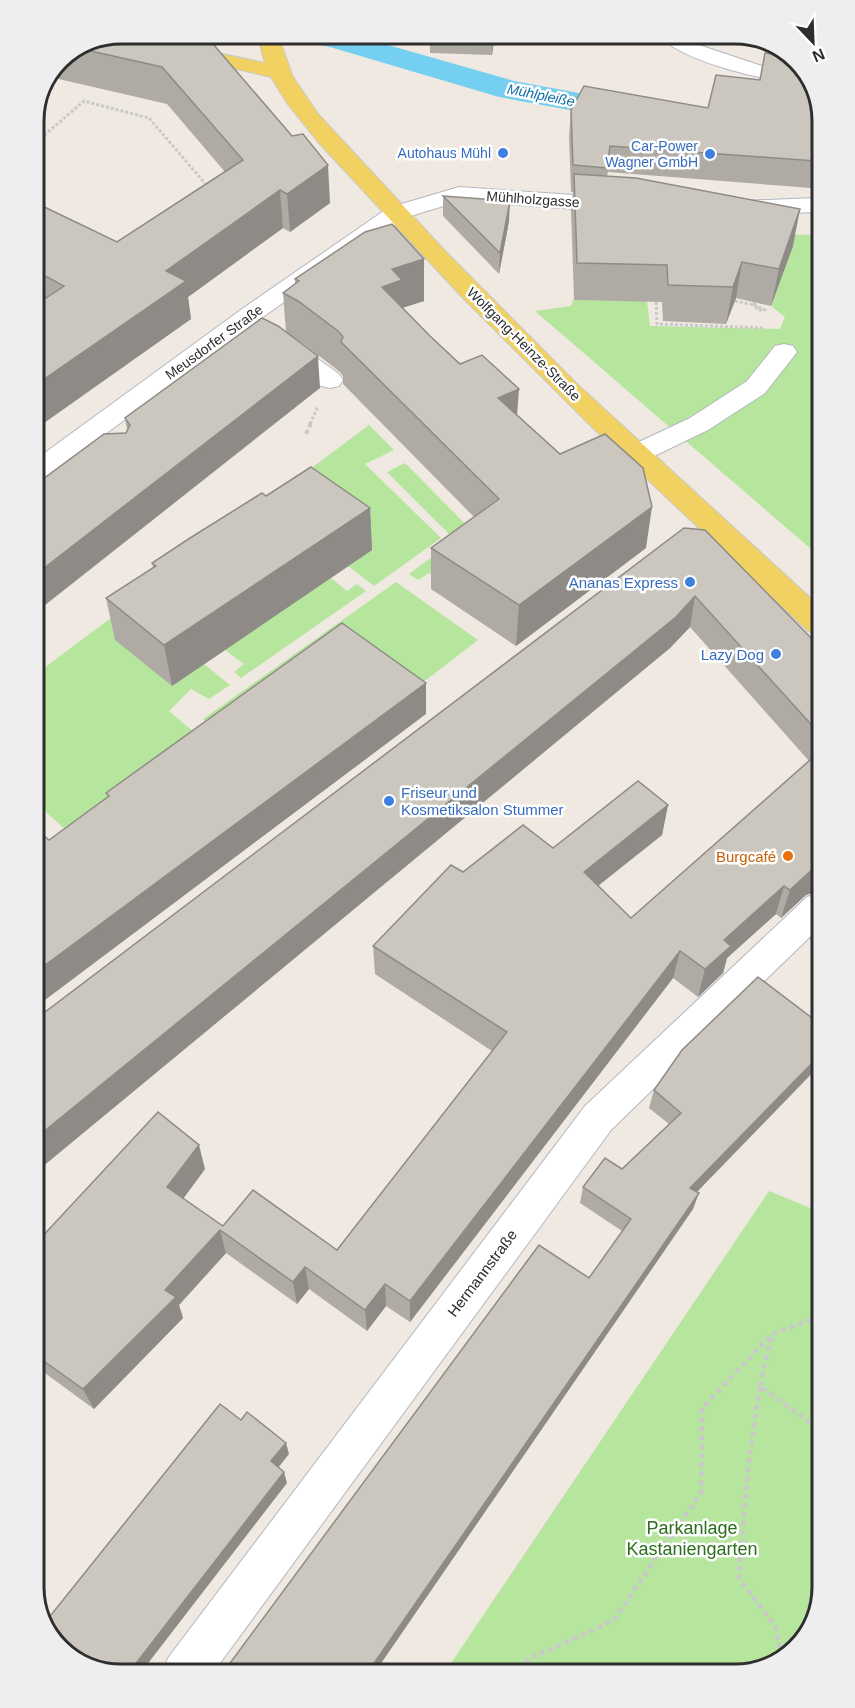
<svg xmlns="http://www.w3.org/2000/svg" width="855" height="1708" viewBox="0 0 855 1708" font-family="Helvetica,sans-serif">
<rect width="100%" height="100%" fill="#efe9e1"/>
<g fill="#b6e59e">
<polygon points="760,234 816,235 818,555 535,311 571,306 573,300 647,301 650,326 780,329 785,317 771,306"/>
<polygon points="369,425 394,450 365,464 441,538 374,586 348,566 293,605 331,578 347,591 357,584 366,591 241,678 234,672 244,664 225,650 204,664 230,685 209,699 191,689 169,711 272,798 131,889 36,803 36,674"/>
<polygon points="405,463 488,547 441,581 429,573 418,580 409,574 455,540 387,472"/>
<polygon points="396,582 478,640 286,788 203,719"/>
<polygon points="769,1191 820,1212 822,1588 807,1636 768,1668 445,1672"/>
</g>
<polygon fill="#75cff0" points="259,33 346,33 514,81 708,117 816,129 816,149 668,128 499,97 330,47"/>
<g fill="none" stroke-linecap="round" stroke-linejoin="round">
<defs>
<g id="minor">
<path d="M656 33H680L696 44 762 66 801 68 810 80C779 88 674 59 656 33Z"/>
<polygon points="459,187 618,198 626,200 630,205 626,210 618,212 460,201 404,218 260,319 45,479 35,482 35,460 242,309 388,208"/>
<polygon points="816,198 816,212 741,215 733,213 729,208 733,203 741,201"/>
<polygon points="281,337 290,339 339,374 343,380 339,386 330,388 321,386 272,351 268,345 272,339"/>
<polygon points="784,344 793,346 797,352 765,393 708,430 646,460 636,463 626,460 622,454 626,448 690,418 747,381 775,346"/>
<polygon points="819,893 819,928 611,1130 212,1674 162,1674 168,1658 585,1106 807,897"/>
</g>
<polygon id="major" points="120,33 265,63 257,33 277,33 293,77 318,114 447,253 577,384 818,605 818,634 808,631 592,427 462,297 319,143 287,103 271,77 106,39"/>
</defs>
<use href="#minor" stroke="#b4b7c1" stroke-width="2"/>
<use href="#major" stroke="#c9c9c9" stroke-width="2"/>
<g stroke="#c9c9c9" stroke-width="3" stroke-dasharray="3 2" stroke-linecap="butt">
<polyline points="33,145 84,101 149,118 209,188"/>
<polyline points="656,297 657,324 764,328"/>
<polyline points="730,300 754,305"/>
<polygon points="754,305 765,310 758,310"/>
<polyline points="754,305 755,302"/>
<polyline points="310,424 318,406"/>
</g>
<polyline stroke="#c9c9c9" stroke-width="4" stroke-dasharray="4.5 3" stroke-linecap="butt" points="306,434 311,423"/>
<g stroke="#c9c9c9" stroke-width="4.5" stroke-dasharray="5 4" stroke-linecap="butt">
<polyline points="760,1386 772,1334"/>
<polyline points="782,1657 775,1626 739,1578 748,1468 760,1386 821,1431"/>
<polyline points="521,1671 528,1659 613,1621 701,1493 702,1408 772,1334 821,1316"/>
</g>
<use href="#minor" fill="#fff" fill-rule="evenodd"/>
<use href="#major" fill="#f2d163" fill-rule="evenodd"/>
</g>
<g fill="#afaba4">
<polygon points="120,33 330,203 290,232 283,228 188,297 191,319 34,430 34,306 36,305 34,304 34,202 117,242 225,172 167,104 50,77 59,58"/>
<polygon points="407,33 495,33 492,55 430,53 430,39 407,36"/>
<polygon points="571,110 816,151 816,164 811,188 608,172 607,176 793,246 771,306 736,298 726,324 663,321 662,302 574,300 571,210 573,192 571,192 569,136"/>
<polygon points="443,196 509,221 499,274 443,216"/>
<polygon points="424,259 424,301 402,308 430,336 517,416 646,548 516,646 431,589 431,548 474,517 343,384 343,376 340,372 301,342 296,340 320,388 126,433 127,430 125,418 286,332 283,293 295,284 295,279"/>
<polygon points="266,496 370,508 372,550 172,686 115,640 106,598 153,568 152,563"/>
<polygon points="684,528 818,645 819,891 806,895 781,918 776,914 727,958 723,973 698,997 673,978 410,1322 386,1306 367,1331 309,1289 297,1304 226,1253 179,1305 183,1318 94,1409 38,1368 38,1241 205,1169 183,1199 223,1226 337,1250 492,1051 375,974 373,946 463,872 553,848 668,805 662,835 598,886 631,918 809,761 690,627 670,648 42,1167 38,1163 37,1017 41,1015"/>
<polygon points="819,914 819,947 810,940"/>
<polygon points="820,1065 697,1192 693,1209 375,1672 222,1674 589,1278 622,1231 580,1203 583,1187 622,1169 669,1124 649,1108 654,1090"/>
</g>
<g fill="#8e8b86">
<polygon points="493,33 495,33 492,55 492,38"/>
<polygon points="328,165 330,203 290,232 287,194"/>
<polygon points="280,190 283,228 188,297 191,319 34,430 34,386 166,271"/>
<polygon points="510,201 509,221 499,274 500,253"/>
<polygon points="800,209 793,246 771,306 779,269"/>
<polygon points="424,259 424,301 402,308 382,287 392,269"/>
<polygon points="742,262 736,298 726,324 733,287"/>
<polygon points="318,356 320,388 35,613 35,575"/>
<polygon points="519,389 516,430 498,398"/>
<polygon points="652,507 646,548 516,646 519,605"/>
<polygon points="370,508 372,550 172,686 164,645"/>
<polygon points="695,596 690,627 670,648 42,1167 38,1158 37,1137"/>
<polygon points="426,683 426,714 37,1006 37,971"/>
<polygon points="668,805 662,835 580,900 584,872"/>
<polygon points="819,865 818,891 806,895 781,918 790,890 816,866"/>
<polygon points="784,886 776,914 727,958 723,973 698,997 705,969 724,940"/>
<polygon points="680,951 673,978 410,1322 410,1301"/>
<polygon points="820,1055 820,1065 685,1204 690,1188"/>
<polygon points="199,1145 205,1169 174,1211 167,1187"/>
<polygon points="699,1193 693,1209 375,1672 368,1672"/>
<polygon points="220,1230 226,1253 179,1305 183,1318 94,1409 83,1389 165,1290"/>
<polygon points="305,1267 309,1289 297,1304 293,1282"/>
<polygon points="385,1284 386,1306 367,1331 365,1310"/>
<polygon points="286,1443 289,1454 274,1473 271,1461"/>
<polygon points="284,1472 287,1483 139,1675 127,1675"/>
</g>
<g fill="#cbc7bf" stroke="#8e8b86" stroke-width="1.5">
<polygon points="120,33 163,33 213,44 292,136 303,134 328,165 287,194 280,190 166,271 186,281 34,386 34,306 64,286 34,270 34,202 117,242 243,160 162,67 82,49"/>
<polygon points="430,33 493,33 492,38 430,35"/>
<polygon points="765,53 792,56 811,82 816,161 610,146 607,168 573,165 571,110 584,86 708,108 716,75 760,80"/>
<polygon points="574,174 636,178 800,209 779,269 742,262 733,287 668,285 667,265 577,263"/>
<polygon points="443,196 510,201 500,253"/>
<polygon points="392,224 424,259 392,269 402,280 382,287 430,336 460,364 482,355 519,389 498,398 560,454 605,434 643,468 652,507 519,605 431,548 499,499 341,342 343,337 338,331 298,301 283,293 299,281 295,279 365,232"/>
<polygon points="262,318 278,326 318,356 35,575 35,485 104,434 126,433 130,425 125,418"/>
<polygon points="311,467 370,508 164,645 106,598 156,566 152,563 190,538 262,493 266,496"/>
<polygon points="684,528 705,530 818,645 818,732 695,596 676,617 37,1137 37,1017 41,1015"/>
<polygon points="342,623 426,683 37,971 36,829 49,840 109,796 106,793"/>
<polygon points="818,753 819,865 816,866 790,890 784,886 724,940 731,946 705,969 680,951 410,1301 385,1284 365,1310 305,1267 293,1282 220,1230 165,1290 176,1297 83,1389 38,1357 38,1241 158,1112 199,1145 167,1187 223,1226 253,1190 337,1250 507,1032 373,946 451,865 463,872 523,825 553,848 638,781 668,805 584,872 631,918"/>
<polygon points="758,977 820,1024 820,1055 690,1188 699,1193 368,1672 222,1674 539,1245 589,1278 631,1219 583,1187 605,1158 622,1169 681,1113 654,1090 682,1050"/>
<polygon points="220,1404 241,1420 247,1412 286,1443 271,1461 284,1472 127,1675 115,1675 72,1660 43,1625"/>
</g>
<g fill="#3f7fe0" stroke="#fff" stroke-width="2">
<circle cx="503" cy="153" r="6"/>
<circle cx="710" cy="154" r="6"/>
<circle cx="690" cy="582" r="6"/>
<circle cx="776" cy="654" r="6"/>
<circle cx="389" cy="801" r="6"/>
</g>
<circle fill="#e8710a" stroke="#fff" stroke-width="2" cx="788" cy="856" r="6"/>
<g text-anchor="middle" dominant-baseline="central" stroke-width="5" stroke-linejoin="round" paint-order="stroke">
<g font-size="14" font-style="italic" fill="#0d6fa3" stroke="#fff">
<text transform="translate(541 95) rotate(11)">Mühlpleiße</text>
</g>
<g font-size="14" fill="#366cbe" stroke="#fff" text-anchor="end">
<text x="698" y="146">Car-Power<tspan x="698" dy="16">Wagner GmbH</tspan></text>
<text x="491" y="153">Autohaus Mühl</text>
</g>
<g font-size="14" fill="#2e2e2e" stroke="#fff">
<text transform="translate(533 199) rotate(4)">Mühlholzgasse</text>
<text transform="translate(214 342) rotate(-36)">Meusdorfer Straße</text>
<text transform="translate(524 344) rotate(45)">Wolfgang-Heinze-Straße</text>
</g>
<g font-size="15" fill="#366cbe" stroke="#fff" text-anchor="end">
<text x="678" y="582">Ananas Express</text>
<text x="764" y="654">Lazy Dog</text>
<text x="401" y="792" text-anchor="start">Friseur und<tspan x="401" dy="17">Kosmetiksalon Stummer</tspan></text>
</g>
<g font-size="15" fill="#c56008" stroke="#fff" text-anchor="end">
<text x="776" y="856">Burgcafé</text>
</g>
<g font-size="15" fill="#2e2e2e" stroke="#fff">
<text transform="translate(482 1273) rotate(-53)">Hermannstraße</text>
</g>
<g font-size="18" fill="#2c6e1b" stroke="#fff">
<text x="692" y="1528">Parkanlage<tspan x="692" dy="21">Kastaniengarten</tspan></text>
</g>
</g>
<path d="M0 0H855V1708H0ZM121 44H735A77 77 0 0 1 812 121V1587A77 77 0 0 1 735 1664H121A77 77 0 0 1 44 1587V121A77 77 0 0 1 121 44Z" fill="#eee" fill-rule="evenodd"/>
<path fill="none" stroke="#2e2e2e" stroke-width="3" d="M121 44H735A77 77 0 0 1 812 121V1587A77 77 0 0 1 735 1664H121A77 77 0 0 1 44 1587V121A77 77 0 0 1 121 44Z"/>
<g transform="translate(813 42) rotate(157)" stroke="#ffffff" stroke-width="4.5" paint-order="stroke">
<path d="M0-4.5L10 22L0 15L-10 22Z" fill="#2e2e2e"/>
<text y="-9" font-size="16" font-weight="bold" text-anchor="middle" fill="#2e2e2e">N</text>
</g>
</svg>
